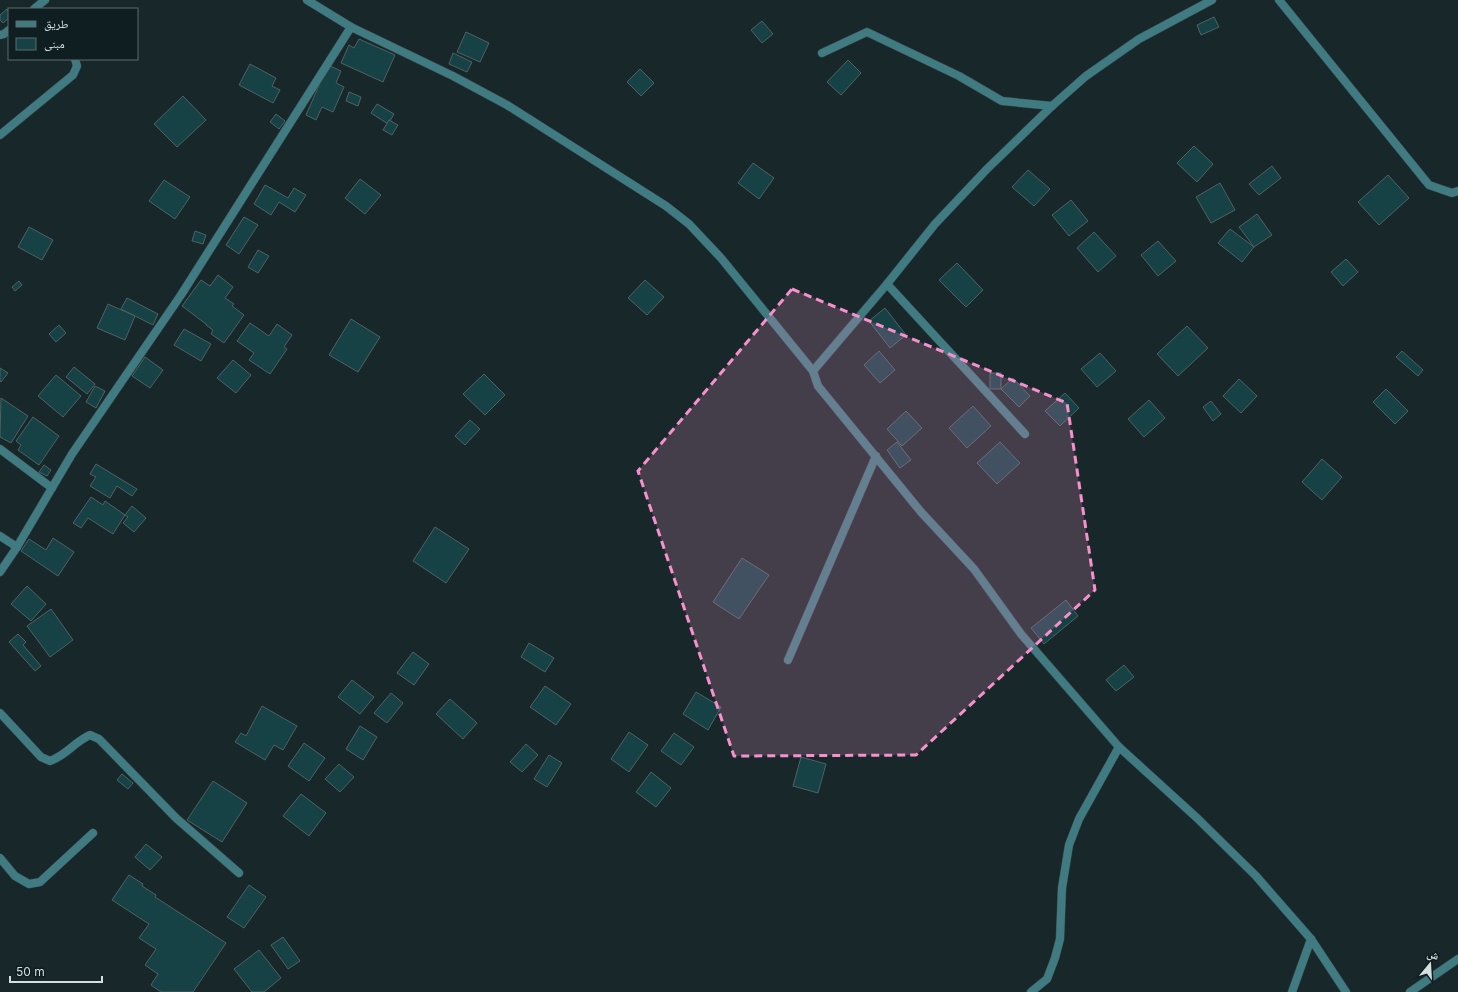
<svg xmlns="http://www.w3.org/2000/svg" width="1458" height="992" viewBox="0 0 1458 992" font-family="Inter,'Noto Naskh Arabic',sans-serif">
<rect width="100%" height="100%" fill="#18282a"/>
<g fill="#164246" stroke="#506163">
<polygon points="7,9 9,12 9,18 3,23 0,20 0,15"/>
<polygon points="1214,17 1219,27 1201,35 1197,25"/>
<polygon points="762,21 773,34 762,43 751,30"/>
<polygon points="466,32 489,43 480,62 457,52"/>
<polygon points="359,39 395,55 383,82 341,63 349,45 354,48"/>
<polygon points="453,53 472,62 467,72 449,64"/>
<polygon points="848,60 861,73 841,95 827,82"/>
<polygon points="250,64 276,78 272,86 280,90 273,103 239,85"/>
<polygon points="328,65 341,71 336,83 344,87 333,112 322,107 316,120 306,115"/>
<polygon points="640,69 654,83 641,96 627,82"/>
<polygon points="349,92 361,97 358,106 346,101"/>
<polygon points="183,96 206,120 177,147 154,124"/>
<polygon points="377,104 394,114 388,124 371,113"/>
<polygon points="276,114 285,121 279,129 270,122"/>
<polygon points="389,120 398,125 392,135 383,130"/>
<polygon points="1194,146 1213,164 1197,182 1177,163"/>
<polygon points="753,163 774,178 759,199 738,183"/>
<polygon points="1272,166 1281,178 1259,195 1249,184"/>
<polygon points="1028,170 1050,189 1034,206 1012,187"/>
<polygon points="1388,175 1409,198 1379,225 1358,202"/>
<polygon points="360,179 381,195 365,214 345,198"/>
<polygon points="164,180 190,197 175,219 149,201"/>
<polygon points="1220,183 1235,210 1211,223 1196,197"/>
<polygon points="265,185 288,198 294,188 306,195 295,212 279,202 271,215 254,204"/>
<polygon points="1071,200 1088,221 1069,236 1052,215"/>
<polygon points="1257,214 1272,235 1254,247 1239,227"/>
<polygon points="244,217 258,225 239,254 226,245"/>
<polygon points="29,227 53,240 42,260 18,247"/>
<polygon points="1230,229 1254,247 1242,262 1218,243"/>
<polygon points="195,231 206,235 203,244 192,241"/>
<polygon points="1094,232 1116,256 1098,272 1077,248"/>
<polygon points="1158,241 1176,261 1158,276 1141,255"/>
<polygon points="258,250 269,256 258,273 248,267"/>
<polygon points="1346,259 1358,272 1343,286 1331,272"/>
<polygon points="957,263 983,290 966,307 939,280"/>
<polygon points="218,275 233,287 225,298 234,304 232,306 244,315 224,343 211,334 213,330 206,325 206,324 182,306 201,280 210,286"/>
<polygon points="645,280 664,297 647,315 628,298"/>
<polygon points="19,281 22,285 15,291 12,287"/>
<polygon points="127,298 158,314 153,325 121,309"/>
<polygon points="108,304 135,316 125,340 97,328"/>
<polygon points="885,308 906,335 890,348 869,321"/>
<polygon points="351,319 380,337 358,372 329,355"/>
<polygon points="250,323 269,336 277,324 292,335 284,347 287,349 270,374 249,360 254,353 237,341"/>
<polygon points="59,325 66,333 56,342 49,334"/>
<polygon points="1187,326 1208,348 1178,376 1157,354"/>
<polygon points="184,329 211,344 201,361 174,345"/>
<polygon points="879,351 895,370 880,383 864,365"/>
<polygon points="1402,351 1423,370 1418,376 1396,357"/>
<polygon points="1100,353 1116,371 1097,387 1081,369"/>
<polygon points="145,357 163,370 150,388 132,376"/>
<polygon points="233,360 251,375 236,393 217,378"/>
<polygon points="74,367 95,384 87,394 66,377"/>
<polygon points="0,368 8,373 1,382 0,381"/>
<rect x="990" y="373" width="11" height="16"/>
<polygon points="484,374 505,395 485,415 463,394"/>
<polygon points="56,375 81,396 63,417 38,396"/>
<polygon points="1013,378 1030,396 1019,407 1001,389"/>
<polygon points="1239,379 1257,396 1241,413 1223,396"/>
<polygon points="95,386 105,391 96,408 86,402"/>
<polygon points="1386,389 1408,411 1395,424 1373,402"/>
<polygon points="1065,393 1079,408 1060,426 1045,411"/>
<polygon points="1,398 28,416 11,443 0,437"/>
<polygon points="1149,400 1165,418 1144,437 1128,419"/>
<polygon points="1211,401 1221,414 1213,421 1203,407"/>
<polygon points="973,406 991,426 967,448 949,428"/>
<polygon points="906,411 922,428 902,446 887,429"/>
<polygon points="33,417 59,436 39,465 18,450 21,445 16,441"/>
<polygon points="470,420 480,429 465,445 455,436"/>
<polygon points="897,442 911,460 900,468 887,450"/>
<polygon points="1000,442 1020,463 997,484 977,463"/>
<polygon points="1322,459 1342,477 1322,500 1302,482"/>
<polygon points="96,464 137,489 132,496 117,486 110,498 90,486 96,477 90,474"/>
<polygon points="44,465 51,470 47,476 39,472"/>
<polygon points="91,497 103,505 105,501 125,515 113,534 88,518 81,528 73,523"/>
<polygon points="132,506 146,518 134,532 123,523 128,517 125,515"/>
<polygon points="435,527 469,549 446,583 413,561"/>
<polygon points="53,538 74,552 58,576 21,551 29,539 46,550"/>
<polygon points="742,558 769,575 739,619 713,602"/>
<polygon points="27,586 46,604 31,621 11,604"/>
<polygon points="1066,600 1078,616 1044,644 1031,628"/>
<polygon points="51,609 73,640 50,657 27,626"/>
<polygon points="18,634 26,642 23,645 41,666 35,671 9,642"/>
<polygon points="529,643 554,658 545,672 521,657"/>
<polygon points="413,652 429,664 414,685 397,673"/>
<polygon points="1124,665 1134,677 1116,691 1106,680"/>
<polygon points="352,680 374,697 360,714 338,697"/>
<polygon points="545,686 571,704 556,725 530,707"/>
<polygon points="696,692 721,707 708,730 683,714"/>
<polygon points="391,693 403,703 387,723 374,713"/>
<polygon points="450,699 477,723 463,739 436,714"/>
<polygon points="262,706 297,726 283,750 274,745 265,760 235,742 241,733 246,736"/>
<polygon points="360,726 377,737 363,760 346,749"/>
<polygon points="629,732 648,745 629,772 611,759"/>
<polygon points="674,733 694,747 681,765 661,751"/>
<polygon points="304,743 325,758 309,781 288,766"/>
<polygon points="526,744 538,755 522,772 510,762"/>
<polygon points="549,755 562,763 547,787 534,779"/>
<polygon points="801,757 826,764 818,793 793,786"/>
<polygon points="339,764 354,777 340,792 325,779"/>
<polygon points="651,772 671,788 656,807 636,792"/>
<polygon points="122,774 133,783 128,789 117,780"/>
<polygon points="213,781 247,803 222,842 187,820"/>
<polygon points="301,794 326,813 309,836 283,816"/>
<polygon points="146,844 162,857 150,870 135,857"/>
<polygon points="129,875 143,884 142,886 156,895 155,897 226,943 193,992 161,992 151,985 158,974 145,965 156,949 139,938 149,924 112,900"/>
<polygon points="249,885 266,897 244,928 227,917"/>
<polygon points="283,937 300,961 288,969 271,945"/>
<polygon points="259,950 281,978 264,992 252,992 234,969"/>
</g>
<g fill="none" stroke-linecap="round" stroke-linejoin="round">
<defs>
<g id="street">
<polyline points="307,0 351,27"/>
<polyline points="1279,0 1429,185 1452,193 1458,191"/>
<polyline points="34,9 45,0"/>
<polyline points="0,35 4,34 9,30"/>
<polyline points="822,53 867,32 959,76 1002,101 1052,106"/>
<polyline points="0,135 73,75 77,66 75,59"/>
<polyline points="887,284 1025,434"/>
<polyline points="813,371 887,284 935,224 987,169 1052,106 1086,76 1139,39 1212,0"/>
<polyline points="0,449 52,488"/>
<polyline points="0,536 17,547"/>
<polyline points="0,572 17,547 72,454 181,295 351,27 453,76 507,105 666,206 689,224 721,258 813,371 818,386 921,512 974,569 1021,634 1119,747 1197,818 1256,876 1311,939 1346,992"/>
<polyline points="788,660 876,456"/>
<path d="M0 713 41 757 50 761C67 755 74 742 90 735L99 739 176 818 239 873"/>
<polyline points="0,858 15,876 29,884 40,882 93,833"/>
<polyline points="1031,992 1047,979 1055,958 1060,939 1062,888 1069,845 1079,819 1119,747"/>
<polyline points="1292,992 1311,939"/>
<polyline points="1410,992 1458,959"/>
</g>
</defs>
<use href="#street" stroke="#364547" stroke-width="9"/>
<use href="#street" stroke="#3f7b81" stroke-width="8"/>
</g>
<path fill="#f790cd" fill-opacity="0.2" stroke="#f790cd" stroke-width="3" stroke-dasharray="8 5" stroke-linejoin="round" d="M792 289 1067 403 1095 590 916 755 734 756 638 471Z"/>
<rect x="8" y="8" width="130" height="52" fill="#0f1e20" stroke="#5e6b6d"/>
<rect x="16" y="21" width="20" height="6" fill="#3f7b81" stroke="#5e6b6d"/>
<text x="44" y="28" font-size="12" fill="#d5dfe0">طريق</text>
<rect x="16" y="38" width="20" height="12" fill="#164246" stroke="#5e6b6d"/>
<text x="44" y="48" font-size="12" fill="#d5dfe0">مبنى</text>
<g transform="translate(1430 964) rotate(18)" stroke="#0f1e20" stroke-width="3" paint-order="stroke">
<path d="M0-3L7 15L0 10L-7 15Z" fill="#d5dfe0"/>
<text y="-6" font-size="11" font-weight="bold" text-anchor="middle" fill="#d5dfe0">ش</text>
</g>
<path d="M10 976v6h92v-6" fill="none" stroke="#d5dfe0" stroke-width="2"/>
<text x="16" y="976" font-size="12" fill="#d5dfe0" stroke="#0f1e20" stroke-width="3" paint-order="stroke">50 m</text>
</svg>
